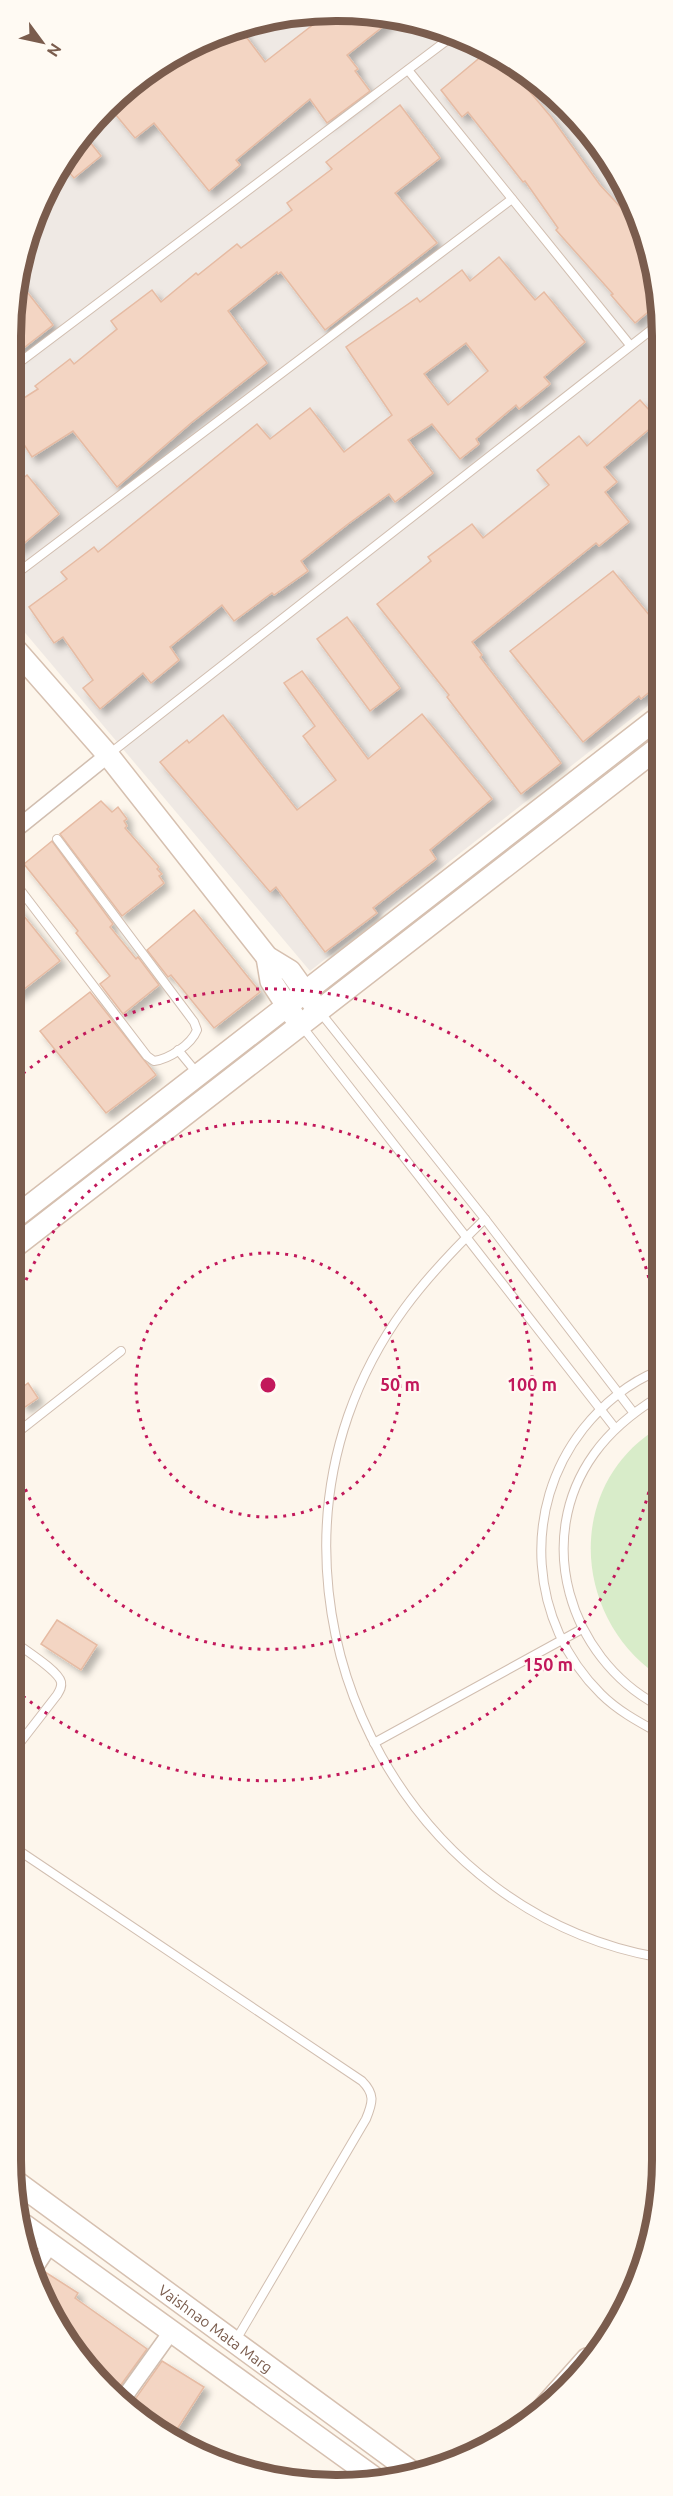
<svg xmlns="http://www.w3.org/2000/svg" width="673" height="2496" viewBox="0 0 673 2496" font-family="Ubuntu,sans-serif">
<defs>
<filter id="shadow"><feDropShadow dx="5.5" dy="5.5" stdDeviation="3" flood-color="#0004"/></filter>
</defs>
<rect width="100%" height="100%" fill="#fdf6ec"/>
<polygon fill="#efe9e4" points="273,17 400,17 481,44 567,106 629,193 660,294 659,697 310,971 16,622 17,273 65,156 155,66"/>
<path fill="#d8ecc9" d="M658 1428 657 1675C572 1616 565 1485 658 1428Z"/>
<g fill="#f3d5c3" stroke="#e6bba3" stroke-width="1.5" fill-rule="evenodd" filter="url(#shadow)">
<polygon points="323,17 395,17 347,55 358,69 355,71 370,91 327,123 310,99 236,160 240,165 209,191 154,123 135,138 111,109 155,66 241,30 265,62"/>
<polygon points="489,50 504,61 551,117 600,185 639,227 660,294 660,302 635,323 611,295 613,294 556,230 558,228 525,181 523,182 468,112 462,117 441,90"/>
<polygon points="400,105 440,158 395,193 437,243 325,330 281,272 278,274 277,272 228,311 267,363 191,423 117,487 73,431 32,457 16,432 16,403 38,389 35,386 70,359 74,364 117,329 111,321 152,290 161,302 196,273 198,275 237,244 241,248 292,210 287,203 332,169 326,162"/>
<polygon points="85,136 101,156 74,178 62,164 65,156"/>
<path d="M499 257 535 300 544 292 585 342 544 377 550 384 519 409 516 405 476 439 479 444 460 459 432 424 408 440 433 473 395 502 389 494 348 524 301 561 308 571 274 595 272 593 234 621 222 605 170 647 179 660 151 683 143 673 100 709 83 688 93 680 63 637 54 643 29 607 67 579 61 572 94 547 98 552 257 424 270 439 310 408 344 452 392 415 346 347 417 298 420 302 462 270 470 281ZM466 343 488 371 448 405 424 374Z"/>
<polygon points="17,279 53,325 16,354"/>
<polygon points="640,400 659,421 604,467 617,482 605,492 629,522 599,546 596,543 472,642 482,655 480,657 561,763 521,794 447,697 449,695 377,604 431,561 428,557 472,524 483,538 549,485 537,470 579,436 587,446"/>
<polygon points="27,475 59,514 16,550 16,484"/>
<polygon points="613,571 659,627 659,684 641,699 639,696 583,742 510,651"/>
<polygon points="347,617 400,688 370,711 317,639"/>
<polygon points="302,671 368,759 422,714 492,799 430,850 436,859 373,908 377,913 325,952 276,887 270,892 160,762 187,740 189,743 223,715 297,810 336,780 303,736 315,726 284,683"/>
<polygon points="101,801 112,812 118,807 127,819 124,821 127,826 125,828 159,867 157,869 162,874 159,876 164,883 122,916 60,834"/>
<polygon points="52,841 113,924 110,927 136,959 138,957 159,985 123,1014 100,984 110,976 76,933 78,931 24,864"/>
<polygon points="15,905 60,961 14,997"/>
<polygon points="194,910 260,992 214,1028 171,975 168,977 147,950"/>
<polygon points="90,992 156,1075 106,1113 40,1031"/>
<polygon points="28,1383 38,1398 25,1407 15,1393"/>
<polygon points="57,1620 97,1645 81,1670 41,1644"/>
<polygon points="45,2272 78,2293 75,2298 147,2349 115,2393 92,2375 36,2285"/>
<polygon points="162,2361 204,2387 172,2437 131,2405"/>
</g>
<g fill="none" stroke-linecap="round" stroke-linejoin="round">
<defs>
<g id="lane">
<polyline points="408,70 630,345"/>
<polyline points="16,365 454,35"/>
<polyline points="16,574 512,199"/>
<polyline points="108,755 660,323"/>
<path d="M15 883 147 1056 154 1061C169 1059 191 1045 197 1030L194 1022 57 839"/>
<polyline points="320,1012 485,1219 633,1412"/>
<polyline points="301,1025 615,1428"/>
<polyline points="178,1050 197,1073"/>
<path d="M485 1219C423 1279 377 1333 348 1416 269 1646 413 1913 657 1957"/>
<polyline points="13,1436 121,1351"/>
<path d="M657 1705C569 1657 533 1539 594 1454 611 1430 632 1413 658 1397"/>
<path d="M657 1732C637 1721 617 1710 601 1694 529 1623 521 1508 583 1429 602 1405 629 1382 658 1371"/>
<polyline points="374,1743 582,1629"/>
<path d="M12 1753 57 1695C60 1690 62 1687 61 1682 58 1670 23 1649 12 1640"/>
<path d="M12 1846 362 2081C375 2094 373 2102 366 2119L236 2340"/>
</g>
<g id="street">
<polyline points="15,830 108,755"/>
<polyline points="33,2271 50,2245"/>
<polyline points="123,2399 171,2332"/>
</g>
<g id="secondary">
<polyline points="15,649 108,755 267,957 290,971 313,1003"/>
<polyline points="267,957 271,981 293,1015"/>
<polyline points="14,1218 659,717"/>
<polyline points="13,1248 659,747"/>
<path id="s1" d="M15 2181 416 2475"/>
<polyline points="24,2225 376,2479"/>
<polyline points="538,2414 587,2359"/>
</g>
</defs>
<use href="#lane" stroke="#d1beb0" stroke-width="10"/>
<use href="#street" stroke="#d1beb0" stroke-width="18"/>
<use href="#secondary" stroke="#d6c0b0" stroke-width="24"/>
<use href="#lane" stroke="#fff" stroke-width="8"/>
<use href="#street" stroke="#fff" stroke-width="15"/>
<use href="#secondary" stroke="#fff" stroke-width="21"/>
</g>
<g fill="none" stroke="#c2185b" stroke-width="3" stroke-dasharray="3 6">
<circle cx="268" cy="1385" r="132"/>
<path d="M14 1314A264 264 0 1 1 13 1453"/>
<path d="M657 1457A396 396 0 0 1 13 1688M16 1079A396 396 0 0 1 657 1313"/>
</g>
<g text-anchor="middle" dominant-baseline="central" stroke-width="4.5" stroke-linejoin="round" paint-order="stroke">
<g font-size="15" fill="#7a5c4d" stroke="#fffaf3">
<text stroke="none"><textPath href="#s1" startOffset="249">Vaishnao Mata Marg</textPath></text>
</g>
</g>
<path d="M0 0H673V2496H0ZM336 21H337A315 315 0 0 1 652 336V2160A315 315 0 0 1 337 2475H336A315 315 0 0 1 21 2160V336A315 315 0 0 1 336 21Z" fill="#fffaf3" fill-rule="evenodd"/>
<path fill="none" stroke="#7a5c4d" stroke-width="8" d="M336 21H337A315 315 0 0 1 652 336V2160A315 315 0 0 1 337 2475H336A315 315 0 0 1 21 2160V336A315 315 0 0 1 336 21Z"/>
<circle cx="268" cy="1385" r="9" fill="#c2185b" stroke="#fffaf3" stroke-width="3"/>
<g font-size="18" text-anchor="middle" font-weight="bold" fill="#c2185b" stroke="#fffaf3" stroke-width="4.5" stroke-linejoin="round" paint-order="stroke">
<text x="400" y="1391">50 m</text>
<text x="532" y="1391">100 m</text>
<text x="548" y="1671">150 m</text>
</g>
<g transform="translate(42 42) rotate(123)" stroke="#fffaf3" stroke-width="4.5" paint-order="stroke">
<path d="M0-4.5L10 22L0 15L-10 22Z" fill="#7a5c4d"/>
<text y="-9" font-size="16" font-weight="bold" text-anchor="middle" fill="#7a5c4d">N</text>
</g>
</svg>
